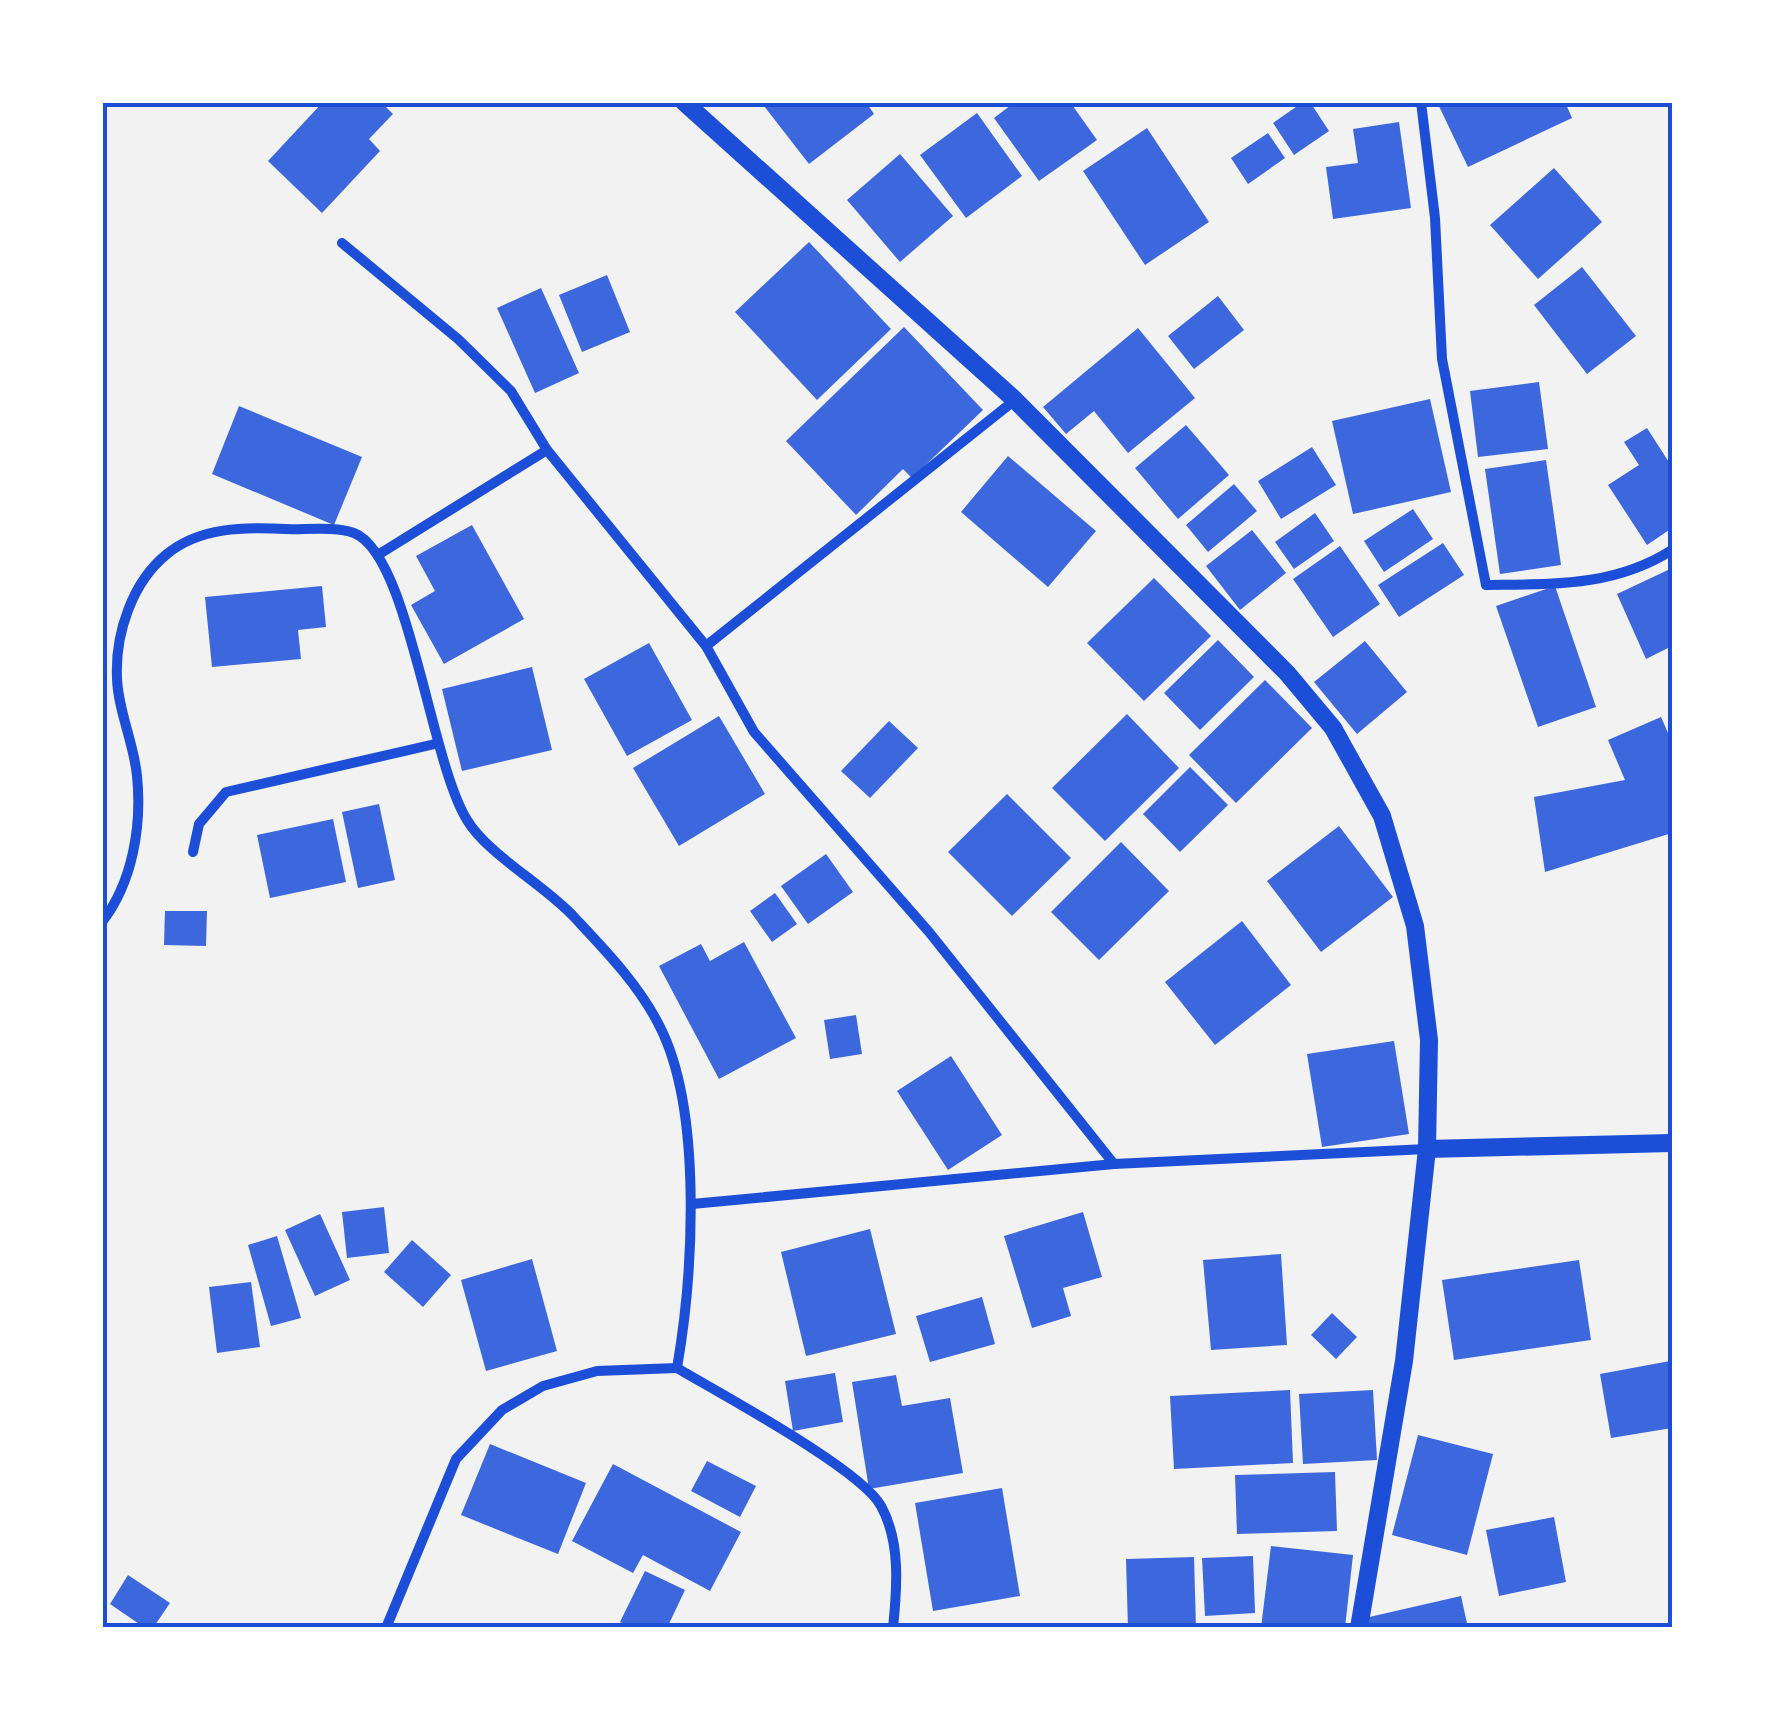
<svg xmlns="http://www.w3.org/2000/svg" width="1775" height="1730" viewBox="0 0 1775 1730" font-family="Signika,sans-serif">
<rect width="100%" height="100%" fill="#f2f2f2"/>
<g fill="#3d67dc">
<polygon points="323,102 381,102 393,114 369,139 380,151 322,213 268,161"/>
<polygon points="768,102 866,102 874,114 809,164 764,106"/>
<polygon points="1015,102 1070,102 1097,140 1039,181 994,118"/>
<polygon points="1303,102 1310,102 1329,131 1294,155 1273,123"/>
<polygon points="1437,102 1565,102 1572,118 1468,167"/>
<polygon points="977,113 1022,176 966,218 920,155"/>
<polygon points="1399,122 1411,208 1333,219 1326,167 1358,163 1353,129"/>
<polygon points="1147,128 1209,222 1145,265 1083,171"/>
<polygon points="1268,133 1285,158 1248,184 1231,158"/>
<polygon points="900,154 953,216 900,262 847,200"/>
<polygon points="1554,168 1602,222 1538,279 1490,225"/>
<polygon points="809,242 891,329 817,400 735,312"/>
<polygon points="1582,267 1636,336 1587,374 1534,305"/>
<polygon points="607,275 630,332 582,352 559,295"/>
<polygon points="541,288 579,373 535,393 497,308"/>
<polygon points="1218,296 1244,330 1194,369 1168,336"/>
<polygon points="904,327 983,410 912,478 903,469 856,515 786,441"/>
<polygon points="1138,328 1195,398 1128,453 1094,411 1066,434 1043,407"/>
<polygon points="1539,382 1548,449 1478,457 1470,391"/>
<polygon points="1430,399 1451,492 1353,514 1332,421"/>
<polygon points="239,406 362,457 334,525 212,474"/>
<polygon points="1186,425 1229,475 1178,519 1135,468"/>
<polygon points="1647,428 1672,467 1672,528 1647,545 1608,485 1639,465 1624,442"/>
<polygon points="1312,447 1336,485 1281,519 1258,481"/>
<polygon points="1008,456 1096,531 1048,587 961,512"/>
<polygon points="1546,460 1561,565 1500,574 1485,469"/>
<polygon points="1234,484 1257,511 1208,552 1186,525"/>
<polygon points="1413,509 1433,539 1384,572 1364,541"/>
<polygon points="1315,513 1334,541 1294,569 1275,542"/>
<polygon points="472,525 524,619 444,664 411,605 435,591 416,556"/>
<polygon points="1252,530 1286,573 1240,610 1206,566"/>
<polygon points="1443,543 1464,575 1399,617 1378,585"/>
<polygon points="1340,546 1380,604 1333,637 1293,579"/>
<polygon points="1668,570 1672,580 1672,646 1646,659 1617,594"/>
<polygon points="1154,578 1211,636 1144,701 1087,643"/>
<polygon points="322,586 326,627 298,630 301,659 212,667 205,597"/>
<polygon points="1555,586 1596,707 1538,727 1496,606"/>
<polygon points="1218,640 1254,677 1200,730 1164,693"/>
<polygon points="1365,641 1407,692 1357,734 1314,682"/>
<polygon points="649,643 692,720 627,756 584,679"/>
<polygon points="532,667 552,750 462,771 442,689"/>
<polygon points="1265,680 1312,728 1236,803 1189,755"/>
<polygon points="1127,714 1179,768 1105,841 1052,788"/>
<polygon points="719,716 765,794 679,846 633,768"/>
<polygon points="1661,717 1672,742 1672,833 1545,872 1534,797 1625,780 1608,740"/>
<polygon points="889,721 918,748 870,798 841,771"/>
<polygon points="1190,767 1228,805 1180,852 1143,814"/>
<polygon points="1007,794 1071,858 1012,916 948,852"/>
<polygon points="379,804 395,880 358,888 342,812"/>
<polygon points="333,819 346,882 270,898 257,835"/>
<polygon points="1339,826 1393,897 1321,952 1267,881"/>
<polygon points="1121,842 1169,891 1099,960 1051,912"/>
<polygon points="826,854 853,892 808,924 781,886"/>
<polygon points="775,893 797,924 772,942 750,911"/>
<polygon points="165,911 207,911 206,946 164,945"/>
<polygon points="1242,921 1291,985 1215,1045 1165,982"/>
<polygon points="744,942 796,1038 719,1079 659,966 701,944 710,961"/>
<polygon points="856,1015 862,1054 830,1059 824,1020"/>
<polygon points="1394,1041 1409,1134 1322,1147 1307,1054"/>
<polygon points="951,1056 1002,1135 948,1170 897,1091"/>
<polygon points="384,1207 389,1253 347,1258 342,1212"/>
<polygon points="1083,1212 1102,1277 1063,1288 1071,1316 1032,1328 1004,1236"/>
<polygon points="320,1214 350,1280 315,1296 285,1230"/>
<polygon points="870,1229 896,1334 806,1356 781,1252"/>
<polygon points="277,1236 301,1318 271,1326 248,1245"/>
<polygon points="412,1240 451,1275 423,1307 384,1272"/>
<polygon points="1281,1254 1287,1345 1211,1350 1203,1260"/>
<polygon points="532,1259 557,1351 486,1371 461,1280"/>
<polygon points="1579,1260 1591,1340 1454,1360 1442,1280"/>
<polygon points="251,1282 260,1347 217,1353 209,1287"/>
<polygon points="982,1297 995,1344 930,1362 916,1316"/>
<polygon points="1332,1313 1357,1337 1336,1359 1311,1335"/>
<polygon points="1670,1361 1672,1428 1611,1438 1600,1374"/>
<polygon points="835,1373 843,1422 793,1431 785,1381"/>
<polygon points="896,1375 902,1406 950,1398 963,1473 869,1489 852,1382"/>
<polygon points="1290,1390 1293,1463 1174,1469 1170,1396"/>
<polygon points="1373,1390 1377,1460 1303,1464 1299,1394"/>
<polygon points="1418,1435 1493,1454 1467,1555 1392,1535"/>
<polygon points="490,1444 586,1483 558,1554 461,1515"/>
<polygon points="707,1461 756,1486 740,1517 691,1491"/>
<polygon points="613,1464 741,1532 710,1591 643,1555 633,1573 572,1541"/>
<polygon points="1335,1472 1337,1531 1237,1534 1235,1475"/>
<polygon points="1002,1488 1020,1596 933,1611 915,1503"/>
<polygon points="1554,1517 1566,1582 1499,1596 1486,1530"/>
<polygon points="1271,1546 1353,1555 1345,1628 1261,1628"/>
<polygon points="1253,1556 1255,1613 1205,1616 1202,1558"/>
<polygon points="1194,1557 1196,1628 1128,1628 1126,1559"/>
<polygon points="645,1571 685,1590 667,1628 632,1628 620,1622"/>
<polygon points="128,1575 170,1603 153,1628 145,1628 110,1604"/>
<polygon points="1461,1596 1468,1628 1368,1628 1365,1618"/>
</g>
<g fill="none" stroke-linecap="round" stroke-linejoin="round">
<g stroke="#1d4ed8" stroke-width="10">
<path d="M1421 102 1435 218 1442 359 1486 585C1553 584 1614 587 1672 550"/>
<polyline points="342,243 458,339 511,391 547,450 706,646 754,732 929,932 1114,1164"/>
<polyline points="381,553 547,450"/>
<polyline points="706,646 1015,400"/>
<polyline points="193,852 199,824 226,792 435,744"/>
<path d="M102 922C133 882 142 825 137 776 134 743 118 711 117 678 115 634 132 582 167 554 200 527 244 527 285 529 304 530 335 526 354 533 409 554 430 761 467 820 488 855 545 885 575 918 605 950 640 986 660 1027 703 1112 693 1276 677 1368L597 1371 543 1386 502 1410 456 1459 386 1628"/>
<polyline points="692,1204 1114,1164 1427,1149"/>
<path d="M677 1368C719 1393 861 1469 881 1506 901 1542 897 1589 893 1628"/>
</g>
<g stroke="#1d4ed8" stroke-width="18">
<polyline points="684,102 1015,400 1287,673 1333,728 1382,816 1415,926 1429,1040 1427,1149 1404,1361 1359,1628"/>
<polyline points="1427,1149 1672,1143"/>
</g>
</g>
<rect width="1775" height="1730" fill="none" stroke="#ffffff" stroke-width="210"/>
<rect x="105" y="105" width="1565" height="1520" fill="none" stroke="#1d4ed8" stroke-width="4"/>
</svg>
